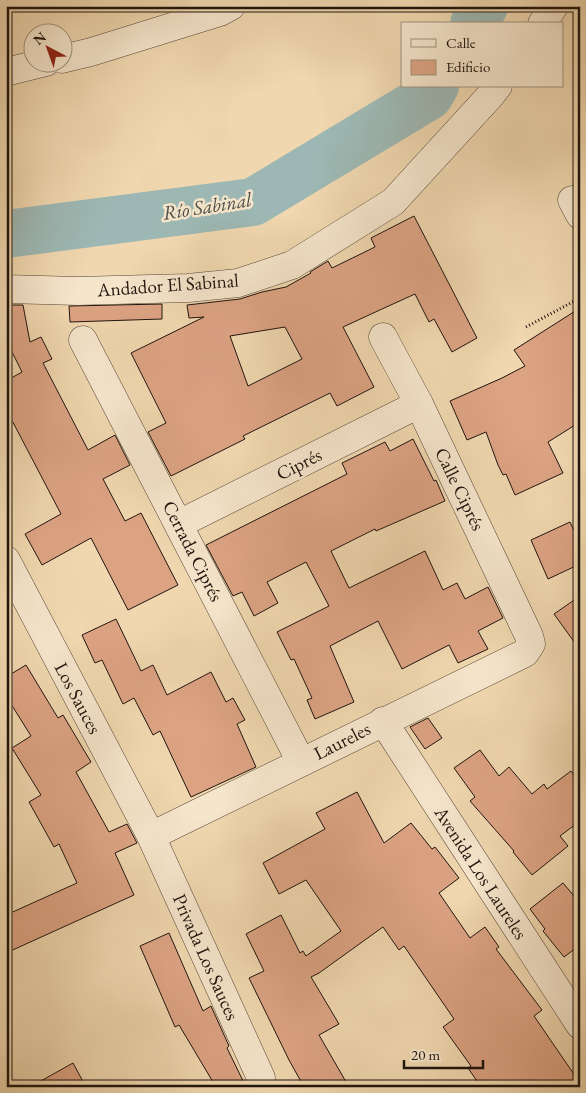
<svg xmlns="http://www.w3.org/2000/svg" width="586" height="1093" viewBox="0 0 586 1093" font-family="'EB Garamond',serif">
<rect width="100%" height="100%" fill="#f0d7af"/>
<filter id="stains"><feTurbulence type="fractalNoise" baseFrequency=".004" numOctaves="4"/><feColorMatrix values="0 0 0 0 .2 0 0 0 0 .09 0 0 0 0 .02 0 0 0 .5 -.17"/></filter>
<radialGradient id="worn" r=".72"><stop offset=".6" stop-color="#630" stop-opacity="0"/><stop offset="1" stop-color="#630" stop-opacity=".3"/></radialGradient>
<g fill="none" stroke-linecap="round" stroke-linejoin="round">
<g stroke="#9db8b4" stroke-width="48">
<polyline points="474,24 484,6"/>
<polyline points="6,234 253,202 429,96 435,86"/>
</g>
</g>
<g fill="#dca383" stroke="#1f140e" fill-rule="evenodd">
<path d="M414 216 477 338 452 352 434 319 429 322 415 294 382 309 343 327 374 387 337 406 330 393 243 436 245 439 171 476 148 432 166 423 131 353 204 317 189 318 187 305 240 299 262 292 286 287 311 273 310 272 328 261 332 268 375 247 371 238ZM285 327 302 359 248 386 230 336Z"/>
<polygon points="162,304 162,319 70,322 69,306"/>
<polygon points="6,305 23,305 30,342 41,337 52,359 43,363 88,450 115,435 130,465 103,479 125,521 141,513 178,585 128,610 91,538 42,565 25,534 61,514 6,409 6,381 22,372 6,340"/>
<polygon points="580,308 580,422 548,442 563,473 515,495 506,474 503,475 498,465 486,432 467,440 450,401 502,378 525,366 514,350"/>
<polygon points="413,439 434,481 436,480 445,501 376,531 375,529 331,551 349,588 425,551 443,590 457,583 465,599 488,587 503,618 478,631 488,649 458,663 449,645 402,669 378,621 330,646 354,702 315,719 307,700 312,698 294,659 291,660 277,632 329,606 306,562 267,582 278,603 254,616 242,592 233,596 206,545 347,474 342,463 385,442 390,451"/>
<polygon points="570,522 580,543 580,564 548,579 531,540"/>
<polygon points="580,596 580,650 554,614"/>
<polygon points="116,619 141,671 153,665 167,695 211,672 226,702 233,698 245,720 237,724 256,767 191,797 160,731 153,735 134,698 123,704 102,660 95,663 82,635"/>
<polygon points="26,665 58,718 63,715 91,762 76,772 109,832 127,824 137,843 115,853 134,895 6,953 6,915 77,883 59,844 54,847 29,802 41,795 12,748 31,736 6,696 6,677"/>
<polygon points="428,718 442,738 425,749 410,727"/>
<polygon points="480,750 499,776 509,767 532,794 544,784 547,789 571,771 580,783 580,821 560,836 568,846 532,875 513,852 514,851 470,801 475,797 454,768"/>
<polygon points="357,792 384,843 411,823 432,849 435,847 459,878 439,893 470,938 485,927 499,947 496,949 542,1010 534,1016 580,1083 580,1087 481,1087 468,1068 471,1066 443,1027 454,1019 404,946 399,950 383,927 319,973 311,977 339,1024 319,1035 349,1087 304,1087 289,1060 249,978 264,971 246,934 281,915 300,953 303,951 306,956 341,931 306,880 279,894 263,863 325,829 316,813"/>
<polygon points="563,883 580,903 580,945 564,957 543,931 545,929 530,909"/>
<polygon points="169,933 203,1011 211,1006 229,1046 227,1048 246,1087 216,1087 179,1025 175,1027 140,946"/>
<polygon points="73,1063 86,1087 30,1087"/>
</g>
<g fill="none" stroke-linecap="round" stroke-linejoin="round">
<defs>
<g id="minor">
<polyline points="542,24 554,6"/>
<polyline points="62,59 91,52 220,12 231,6"/>
<polyline points="6,72 46,62"/>
<polyline points="572,200 580,215"/>
<polyline points="6,289 78,291 188,288 238,283 292,265 393,202 490,96 498,86"/>
<polyline points="83,340 301,762"/>
<polyline points="179,524 419,404"/>
<polyline points="6,560 151,836 261,1078"/>
<polyline points="383,721 580,1025"/>
<polyline points="151,836 525,653 531,644 529,636 419,404 383,337"/>
</g>
</defs>
<use href="#minor" stroke="#534536" stroke-width="29"/>
<polyline stroke="#1f140e" stroke-width="3" stroke-dasharray="1 2.5" stroke-linecap="butt" points="526,327 580,298"/>
<use href="#minor" stroke="#f5e5cb" stroke-width="28"/>
</g>
<g text-anchor="middle" dominant-baseline="central" stroke-width="5" stroke-linejoin="round" paint-order="stroke">
<g font-size="19" fill="#1f140e" stroke="#f5e5cb">
<text transform="translate(168 285) rotate(-4)">Andador El Sabinal</text>
<text transform="translate(299 464) rotate(-27)">Ciprés</text>
<text transform="translate(460 489) rotate(64)">Calle Ciprés</text>
<text transform="translate(193 551) rotate(63)">Cerrada Ciprés</text>
<text transform="translate(78 698) rotate(62)">Los Sauces</text>
<text transform="translate(342 741) rotate(-27)">Laureles</text>
<text transform="translate(481 873) rotate(57)">Avenida Los Laureles</text>
<text transform="translate(206 957) rotate(66)">Privada Los Sauces</text>
</g>
<g font-size="20" font-style="italic" fill="#4b4d48" stroke="#f5e5cb">
<text transform="translate(207 206) rotate(-9)">Río Sabinal</text>
</g>
</g>
<rect width="586" height="1093" fill="none" stroke="#f0d7af" stroke-width="25"/>
<rect x="8" y="8" width="571" height="1078" fill="none" stroke="#1f140e" stroke-width="2.5"/>
<rect x="12" y="12" width="561" height="1068" fill="none" stroke="#1f140e"/>
<rect x="401" y="22" width="162" height="65" fill="#f5e5cb" stroke="#9f917f"/>
<rect x="411" y="39" width="25" height="8" fill="#f5e5cb" stroke="#9f917f"/>
<text x="446" y="48" font-size="15" fill="#1f140e">Calle</text>
<rect x="411" y="60" width="25" height="15" fill="#dca383" stroke="#9f917f"/>
<text x="446" y="72" font-size="15" fill="#1f140e">Edificio</text>
<g transform="translate(48 48) rotate(319)"><circle r="24" fill="#f5e5cb" stroke="#9f917f"/>
<path d="M0-4L9 19L0 12L-9 19Z" fill="#8f2418"/>
<text y="-8" font-size="14" font-weight="bold" text-anchor="middle" fill="#1f140e">N</text>
</g>
<path d="M404 1060v8h79v-8" fill="none" stroke="#1f140e" stroke-width="2.5"/>
<text x="411" y="1060" font-size="15" fill="#1f140e" stroke="#f5e5cb" stroke-width="4" paint-order="stroke">20 m</text>
<rect width="100%" height="100%" filter="url(#stains)"/>
<rect width="100%" height="100%" fill="url(#worn)"/>
</svg>
